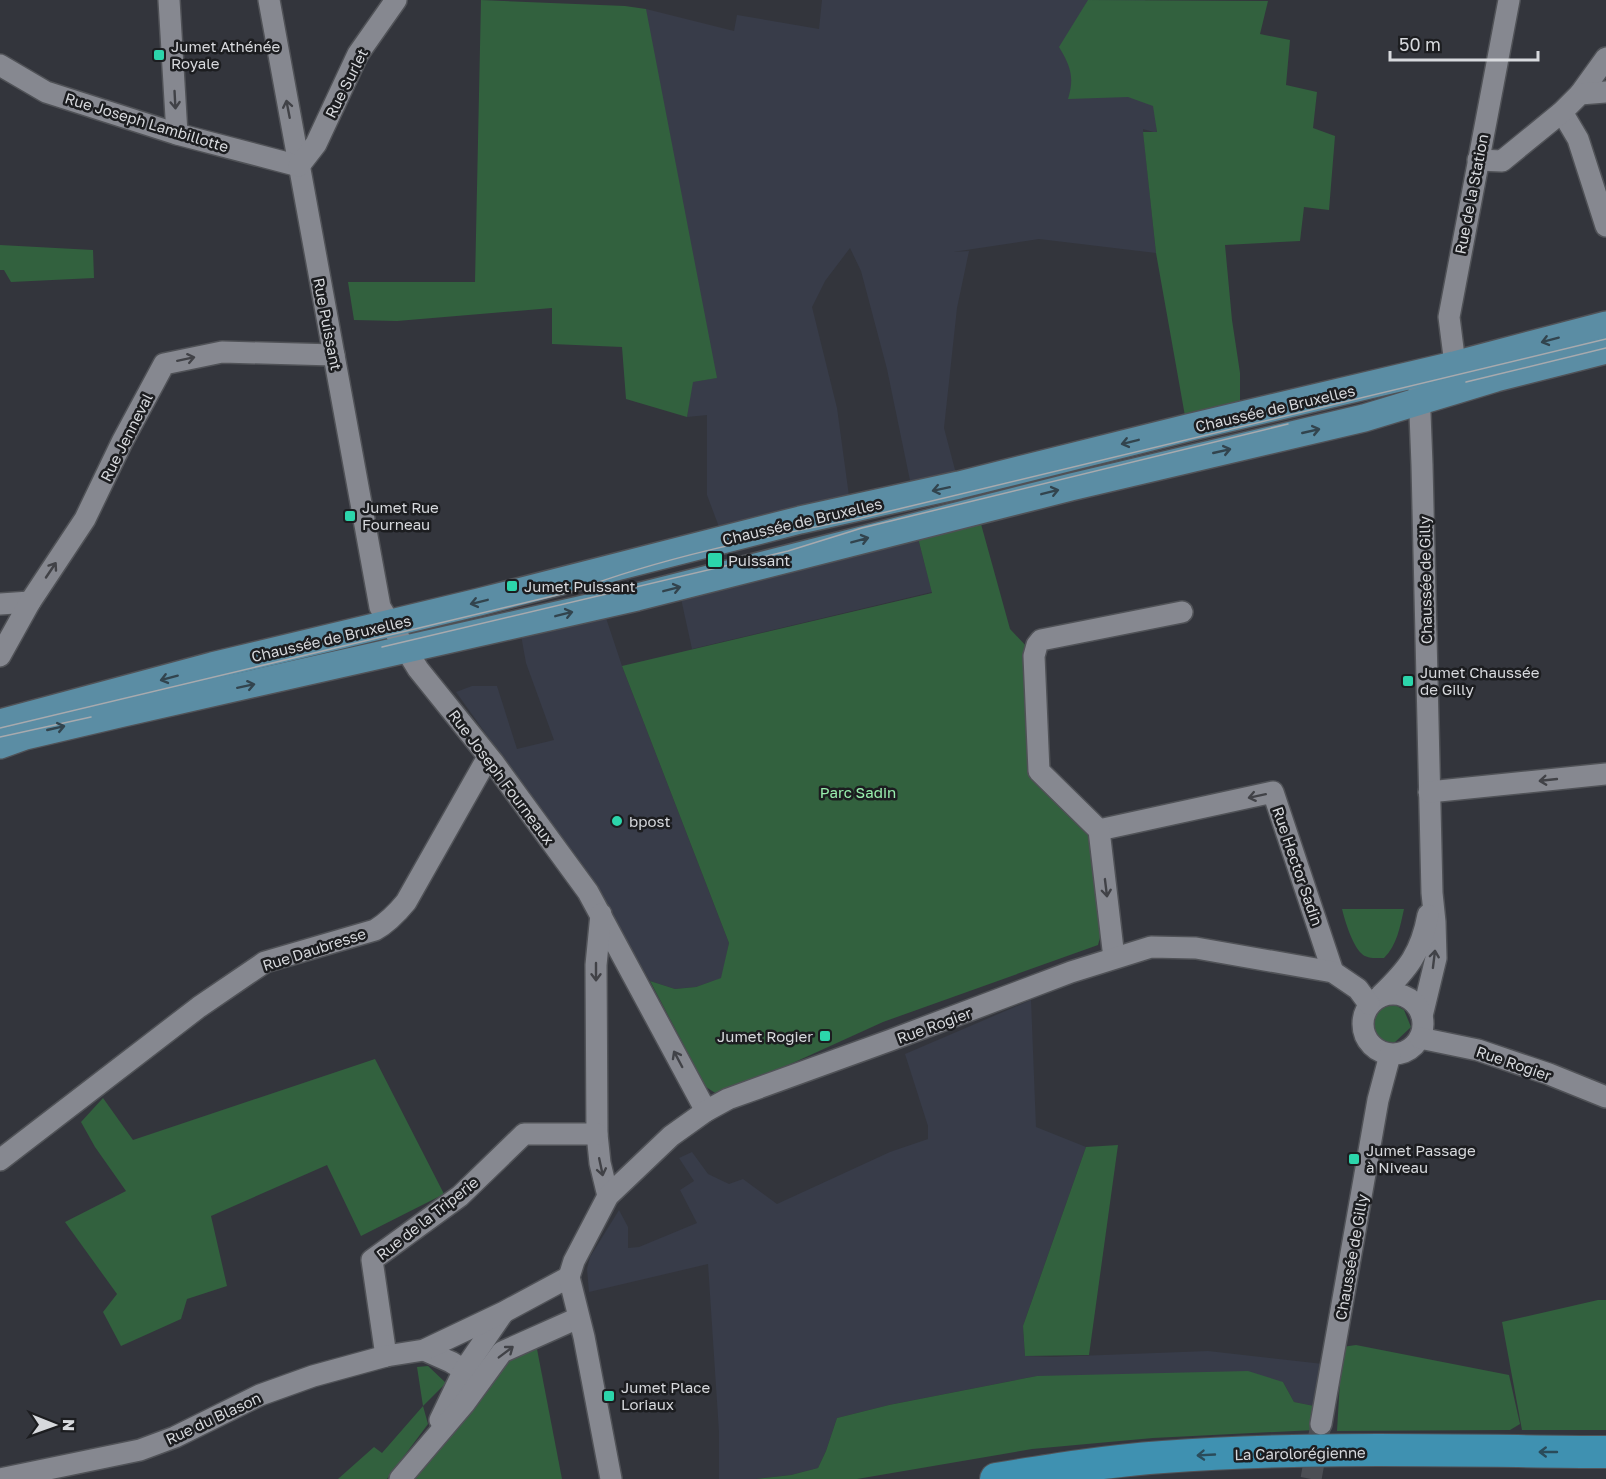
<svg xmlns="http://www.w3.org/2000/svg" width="1606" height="1479" viewBox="0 0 1606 1479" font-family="'Golos Text',sans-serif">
<rect width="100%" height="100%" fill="#33353c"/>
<g fill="#383c49">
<polygon points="822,0 1145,0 1157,133 1143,129 1156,253 1039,239 953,252 969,251 957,308 944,428 959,485 913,495 887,369 861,271 850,248 825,281 812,307 837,408 849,496 719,527 707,495 707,415 687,417 692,382 716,378 644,37 646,9 734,31 737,15 819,29"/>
<polygon points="918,538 932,592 692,649 680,594"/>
<polygon points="604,612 622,666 729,943 722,978 696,987 675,989 650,981 598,891 456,692 472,686 497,686 517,749 554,740 526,663 521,635"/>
<polygon points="1031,1000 1036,1127 1086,1147 1023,1326 1025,1356 1052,1357 1208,1351 1332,1365 1324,1408 1294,1402 1283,1382 1037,1376 889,1405 837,1418 826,1451 818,1468 791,1475 756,1479 719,1479 719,1432 708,1264 589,1292 587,1269 590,1257 619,1210 628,1227 628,1248 639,1247 697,1223 680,1190 694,1181 679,1158 692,1152 708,1174 729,1184 743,1179 777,1204 890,1152 928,1139 928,1126 905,1054"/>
</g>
<g fill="#32613e">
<polygon points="481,0 625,6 646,9 717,378 693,382 687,417 626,399 622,347 552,344 552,308 397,321 354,320 348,282 475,282"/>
<path d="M1088 0 1268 1 1260 34 1290 40 1286 85 1317 92 1313 128 1335 136 1329 210 1304 207 1300 241 1225 245 1232 320 1240 373V405L1185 416 1156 253 1143 132H1157L1153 106 1128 97 1068 99C1075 77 1070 65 1059 47Z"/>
<polygon points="0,245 93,250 94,278 11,282 4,270 0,270"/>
<polygon points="981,524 1010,629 1028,648 1032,779 1088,831 1101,934 1098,945 883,1022 720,1096 706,1087 650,981 675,989 696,987 721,978 729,943 622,666 932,593 918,538"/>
<path d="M1342 909H1404C1400 927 1397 945 1384 958 1376 958 1366 959 1361 953 1352 944 1345 921 1342 909Z"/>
<path d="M1388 1006H1397L1404 1010 1411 1027 1394 1043 1387 1045 1375 1036C1374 1023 1373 1011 1388 1006Z"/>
<polygon points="375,1059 444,1194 361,1236 327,1165 211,1216 227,1286 187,1299 181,1319 121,1346 103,1312 117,1294 65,1222 126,1191 95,1147 81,1122 103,1098 133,1140"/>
<polygon points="1118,1145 1089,1355 1025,1356 1023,1326 1086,1147"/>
<polygon points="1598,1300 1606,1300 1606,1430 1522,1430 1502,1322"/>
<polygon points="536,1344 562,1479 400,1479 474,1391 518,1351"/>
<polygon points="1356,1345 1509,1375 1520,1424 1510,1430 1337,1431 1342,1347"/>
<polygon points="428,1366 446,1383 423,1406 428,1424 387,1479 338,1479 374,1447 382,1453 423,1406 417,1367"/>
<polygon points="1248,1371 1283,1382 1294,1402 1324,1408 1315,1430 1153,1438 1032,1449 857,1479 756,1479 791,1475 818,1468 826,1451 837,1418 889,1405 1037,1376"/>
</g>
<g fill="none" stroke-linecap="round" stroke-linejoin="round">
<polyline stroke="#4c4e54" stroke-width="21" stroke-dasharray="21 10" stroke-linecap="butt" points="1311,1479 1321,1424"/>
<defs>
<g id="minor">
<polyline points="169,0 177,134"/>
<polyline points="269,0 380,607 418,669 493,762 588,892 706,1111"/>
<polyline points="0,65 46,92 177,134 299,166"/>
<polyline points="1580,94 1606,58"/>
<polyline points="1562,112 1578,139 1606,226"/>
<polyline points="1478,160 1502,161 1562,112 1580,94 1606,92"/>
<polyline points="299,166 316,144 358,54 396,0"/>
<polyline points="1457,380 1449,317 1509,0"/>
<polyline points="1419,388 1422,465 1432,893 1435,922 1436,958 1422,1016"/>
<polyline points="0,604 30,602"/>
<polyline points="0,656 30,602 85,519 122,442 164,364 222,352 334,355"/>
<polyline points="1429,792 1606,774"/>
<polyline points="1099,830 1273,792 1333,972"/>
<polyline points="601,914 596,965 597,1134 600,1163 608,1196"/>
<polyline points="1114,958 1099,830 1039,771 1034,656 1037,645 1041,640 1182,612"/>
<circle cx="1393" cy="1024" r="30"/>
<path d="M1381 995C1408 969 1421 953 1428 915"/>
<polyline points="1420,1038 1478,1050 1549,1074 1606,1097"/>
<path d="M0 1160 199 1007 265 962 375 930C387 923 397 913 406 902L488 757"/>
<polyline points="424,1350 451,1362 464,1370 478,1370"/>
<polyline points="386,1356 372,1260 460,1196 524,1134 597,1134"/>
<polyline points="440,1420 464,1370 503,1313"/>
<polyline points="1321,1424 1378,1100 1390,1055"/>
<polyline points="0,1479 140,1450 175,1437 260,1395 313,1376 386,1356 424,1350 504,1312 569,1277"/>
<polyline points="400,1479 464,1404 502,1352 578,1318"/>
<polyline points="611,1479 584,1337 569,1277 574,1261 608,1196 671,1136 706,1111 728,1099 891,1040 1071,972 1151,947 1196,948 1333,972 1358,989 1369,1004"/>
</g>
<g id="major">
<polyline points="0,723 212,666 479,602 800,520 959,485 1187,428 1454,365 1606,325"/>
<polyline points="0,745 25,736 123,713 637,597 1071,487 1364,418 1496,378 1606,350"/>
</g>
<path id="highway" d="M996 1479C1051 1470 1107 1461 1163 1457 1310 1446 1459 1451 1606 1452"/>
</defs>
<use href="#minor" stroke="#505257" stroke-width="24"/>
<use href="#major" stroke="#505257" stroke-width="30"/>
<use href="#highway" stroke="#505257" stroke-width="34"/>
<use href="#minor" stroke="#868890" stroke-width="21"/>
<use href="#major" stroke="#5b8da4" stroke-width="27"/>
<use href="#highway" stroke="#3f91b1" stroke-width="32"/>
<g stroke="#a8aaae" stroke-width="1.5">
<polyline points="1466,382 1606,348"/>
<polyline points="382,647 788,551 862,528 1288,424"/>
<path d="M0 728 574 591C666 556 765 537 861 518L1606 339"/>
<polyline points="0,737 91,717"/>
</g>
</g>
<defs><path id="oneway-shaft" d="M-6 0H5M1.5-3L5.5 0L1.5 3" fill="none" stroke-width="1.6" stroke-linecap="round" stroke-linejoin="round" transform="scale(1.5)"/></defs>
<g stroke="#414247">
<use href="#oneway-shaft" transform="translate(175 100) rotate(87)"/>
<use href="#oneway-shaft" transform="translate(288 109) rotate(-101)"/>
<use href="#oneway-shaft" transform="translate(186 359) rotate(-12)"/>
<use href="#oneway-shaft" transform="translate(51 570) rotate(-56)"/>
<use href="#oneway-shaft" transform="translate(1548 780) rotate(174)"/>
<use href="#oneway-shaft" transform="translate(1257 796) rotate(168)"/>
<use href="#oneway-shaft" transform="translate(1106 888) rotate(83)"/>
<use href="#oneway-shaft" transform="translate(1434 959) rotate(-83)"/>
<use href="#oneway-shaft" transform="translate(596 972) rotate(90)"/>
<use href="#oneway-shaft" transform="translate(678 1059) rotate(-118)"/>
<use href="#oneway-shaft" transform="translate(601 1167) rotate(78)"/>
<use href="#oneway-shaft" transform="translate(506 1352) rotate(-37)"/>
</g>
<g stroke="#32444e">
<use href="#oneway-shaft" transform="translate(1550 340) rotate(165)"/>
<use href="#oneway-shaft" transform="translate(1311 431) rotate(-13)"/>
<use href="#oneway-shaft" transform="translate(1130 442) rotate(166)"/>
<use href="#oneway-shaft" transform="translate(1222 451) rotate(-13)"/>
<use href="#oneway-shaft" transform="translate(941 489) rotate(168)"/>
<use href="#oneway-shaft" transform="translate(1050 492) rotate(-14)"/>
<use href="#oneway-shaft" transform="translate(860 540) rotate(-15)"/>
<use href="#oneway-shaft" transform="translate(672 589) rotate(-14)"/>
<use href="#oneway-shaft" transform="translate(479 602) rotate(166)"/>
<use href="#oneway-shaft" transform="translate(564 614) rotate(-14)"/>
<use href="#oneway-shaft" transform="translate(169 678) rotate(165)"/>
<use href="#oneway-shaft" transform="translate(246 686) rotate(-12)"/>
<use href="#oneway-shaft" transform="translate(56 728) rotate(-13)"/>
</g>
<g stroke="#2a4b5a">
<use href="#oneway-shaft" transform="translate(1548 1452) rotate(-180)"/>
<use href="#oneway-shaft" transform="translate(1206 1455) rotate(177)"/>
</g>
<g fill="#2cd5ab" stroke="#1c1d20" stroke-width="2">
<rect x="153" y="49" width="12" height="12" rx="3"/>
<rect x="344" y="510" width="12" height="12" rx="3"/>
<rect x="707" y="552" width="16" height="16" rx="3"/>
<rect x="506" y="580" width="12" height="12" rx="3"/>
<rect x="1402" y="675" width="12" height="12" rx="3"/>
<circle cx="617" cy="821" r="6"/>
<rect x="819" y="1030" width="12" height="12" rx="3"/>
<rect x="1348" y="1153" width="12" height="12" rx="3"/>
<rect x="603" y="1390" width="12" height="12" rx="3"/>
</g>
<g text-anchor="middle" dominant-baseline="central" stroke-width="5" stroke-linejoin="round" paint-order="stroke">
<g font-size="15" fill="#d7d9dd" stroke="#1c1d20" text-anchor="start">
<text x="171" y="46">Jumet Athénée<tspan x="171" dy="17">Royale</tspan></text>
<text x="362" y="507">Jumet Rue<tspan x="362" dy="17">Fourneau</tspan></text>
<text x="728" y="560">Puissant</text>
<text x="524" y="586">Jumet Puissant</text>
<text x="1420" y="672">Jumet Chaussée<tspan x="1420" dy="17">de Gilly</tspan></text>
<text x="629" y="821">bpost</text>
<text x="813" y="1036" text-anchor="end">Jumet Rogier</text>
<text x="1366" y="1150">Jumet Passage<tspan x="1366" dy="17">à Niveau</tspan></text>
<text x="621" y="1387">Jumet Place<tspan x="621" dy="17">Loriaux</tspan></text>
</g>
<g font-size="15" fill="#d7d9dd" stroke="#1c1d20">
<text transform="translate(346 83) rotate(-63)">Rue Surlet</text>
<text transform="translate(147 122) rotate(17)">Rue Joseph Lambillotte</text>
<text transform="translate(1471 194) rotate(-79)">Rue de la Station</text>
<text transform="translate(328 324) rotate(79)">Rue Puissant</text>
<text transform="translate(1275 408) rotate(-13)">Chaussée de Bruxelles</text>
<text transform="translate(126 437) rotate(-63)">Rue Jenneval</text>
<text transform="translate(802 521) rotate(-13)">Chaussée de Bruxelles</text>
<text transform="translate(1425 580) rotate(-91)">Chaussée de Gilly</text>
<text transform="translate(331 638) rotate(-13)">Chaussée de Bruxelles</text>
<text transform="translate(502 777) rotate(53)">Rue Joseph Fourneaux</text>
<text transform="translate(1298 866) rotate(71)">Rue Hector Sadin</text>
<text transform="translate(314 949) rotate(-18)">Rue Daubresse</text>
<text transform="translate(934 1025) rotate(-20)">Rue Rogier</text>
<text transform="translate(1514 1063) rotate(19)">Rue Rogier</text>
<text transform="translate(427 1218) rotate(-38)">Rue de la Triperie</text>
<text transform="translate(1351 1257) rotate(-80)">Chaussée de Gilly</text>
<text transform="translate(213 1418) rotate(-25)">Rue du Blason</text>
<text transform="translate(1300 1453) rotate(-1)">La Carolorégienne</text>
</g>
<g font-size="15" fill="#99efae" stroke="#1c1d20">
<text x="858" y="792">Parc Sadin</text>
</g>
</g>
<g transform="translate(54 1425) rotate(91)" stroke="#1c1d20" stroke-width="4.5" paint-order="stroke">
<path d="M0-4.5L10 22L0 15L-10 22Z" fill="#d7d9dd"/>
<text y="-9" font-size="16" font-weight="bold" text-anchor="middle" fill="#d7d9dd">N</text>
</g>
<path d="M1390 51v9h148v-9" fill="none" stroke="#d7d9dd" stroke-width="3"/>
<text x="1399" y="51" font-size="18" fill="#d7d9dd" stroke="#1c1d20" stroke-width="4.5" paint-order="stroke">50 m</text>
</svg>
